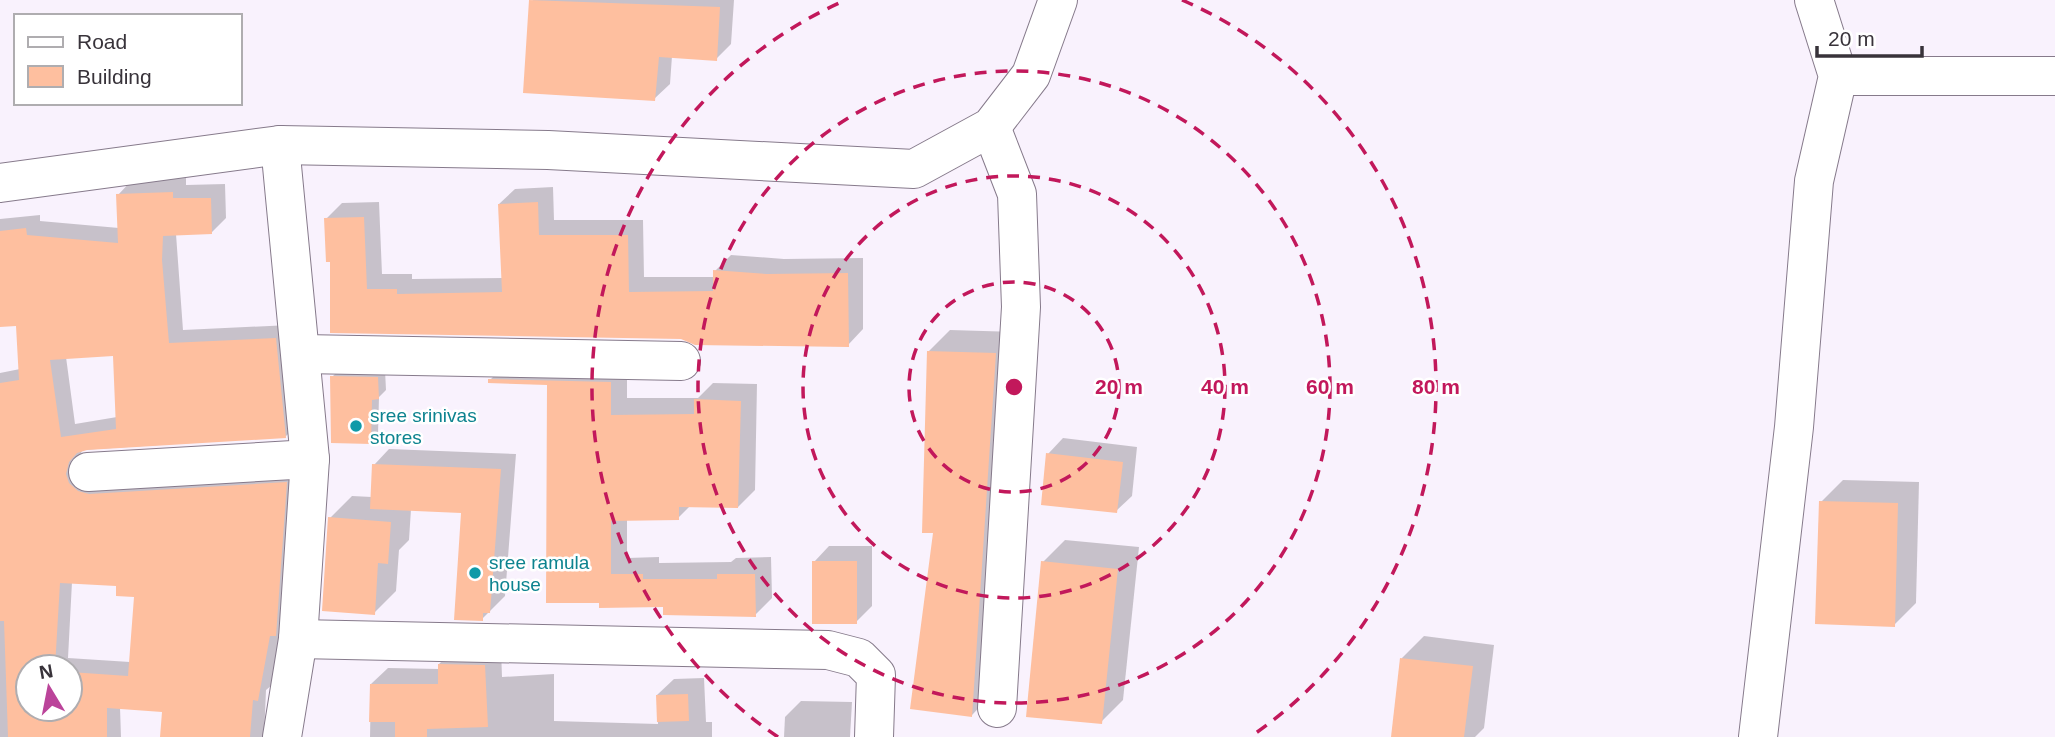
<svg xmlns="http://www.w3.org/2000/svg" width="2055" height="737" viewBox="0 0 2055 737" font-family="Helvetica,sans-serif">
<rect width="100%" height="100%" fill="#f9f2fd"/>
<g fill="#0003" fill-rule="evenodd">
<polygon points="532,0 734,0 731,44 716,59 672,56 670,84 654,99"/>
<path d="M186 178V185L225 184 226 218 211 233 176 234 183 330 290 325 299 423 285 437 82 450 80 459 300 469 289 620 272 685 266 690 264 737H162L164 710 120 707 121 737H0V373L20 369 17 324 0 325V219L40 215V221L119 228 118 195 132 180ZM114 354 117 417 75 424 66 357ZM72 582 118 584 136 595 130 662 68 658ZM28 667H70V709H28Z"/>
<polygon points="553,187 554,220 643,220 644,277 715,277 715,271 731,255 784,259 863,258 863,329 848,345 682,337 332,331 332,260 326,219 342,203 379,202 382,274 412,274 412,279 503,278 499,204 515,189"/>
<polygon points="950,330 1017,332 993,693 972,715 934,531 928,352"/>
<polygon points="507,363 627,365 627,398 698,398 713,383 757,384 755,490 738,507 691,505 678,518 627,519 627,558 659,557 659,563 731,562 736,558 771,557 772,598 755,615 665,605 601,606 548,384 490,380"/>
<polygon points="340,369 385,370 386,390 379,397 378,434 371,442 332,377"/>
<polygon points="1063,438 1137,447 1132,496 1116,511 1048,454"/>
<polygon points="389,449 516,454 505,596 482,619 463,511 411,509 409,540 399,550 396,591 374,613 330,518 352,496 372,497 374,465"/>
<polygon points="1843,480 1919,482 1916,603 1894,625 1821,502"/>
<polygon points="1065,540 1139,547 1123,700 1101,722 1043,562"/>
<polygon points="829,546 872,546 872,606 856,622 814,562"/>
<polygon points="1424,636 1494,645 1484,728 1475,737 1393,737 1402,658"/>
<polygon points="456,648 501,649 502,677 554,674 554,721 658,724 657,695 674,679 704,678 706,722 712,722 712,737 370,737 371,684 388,668 440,669 439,664"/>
<polygon points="801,701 852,702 850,737 784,737 785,717"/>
</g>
<g fill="#febf9f" fill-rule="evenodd">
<polygon points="529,0 720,7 717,61 659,57 655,101 523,93"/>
<path d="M173 192V198H211L212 234 163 236 162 260 169 343 276 338 286 438 87 450 77 453 69 462 66 474 69 483 78 491 89 494 287 482 276 636H270L258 701 253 700 250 737H160L162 712 107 708V737H8L4 621H0V383L19 380 16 326 0 327V231L26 228 27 235 118 243 116 194ZM113 356 116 429 61 437 50 360ZM60 583 116 586V596L134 597 128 676 70 672V709H28V667H55Z"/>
<polygon points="538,202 539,235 628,235 629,292 713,291 713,270 767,274 848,273 849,347 695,345 681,339 330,333 330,262 326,262 324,218 364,217 367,289 397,289 397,294 502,292 498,204"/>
<polygon points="927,351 996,353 972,717 910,709 933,533 922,533"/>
<polygon points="330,376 378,377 379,399 372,400 371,444 331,443"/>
<polygon points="488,379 611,382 611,415 694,414 694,399 741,401 738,508 679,507 679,520 611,521 611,574 643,574 643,579 717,579 717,574 755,574 756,617 663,615 663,607 599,608 599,603 546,603 547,385 488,383"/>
<polygon points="1046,453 1123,462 1117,513 1041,505"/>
<polygon points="372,464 501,469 490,613 483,613 483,621 454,620 461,513 370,509"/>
<polygon points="1819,501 1898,503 1895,627 1815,624"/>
<polygon points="328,517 391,522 388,564 378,563 375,615 322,611"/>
<rect x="812" y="561" width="45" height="63"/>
<polygon points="1041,561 1118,569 1102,724 1026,717"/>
<polygon points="1400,658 1473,666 1464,737 1391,737"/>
<polygon points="438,664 485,665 488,727 427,729 427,737 395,737 395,722 369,722 370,684 438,684"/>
<polygon points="688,694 689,721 657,722 656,695"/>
</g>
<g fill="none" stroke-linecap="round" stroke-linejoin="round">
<defs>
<g id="minor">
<polyline points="1838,76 2055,76"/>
<polyline points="991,127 1017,194 1021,307 997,708"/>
<polyline points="280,145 310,459 298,639 282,737"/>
<polyline points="0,183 280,145 548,150 914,169 991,127 1031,75 1058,0"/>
<polyline points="302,354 681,361"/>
<polyline points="88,472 310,459"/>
<polyline points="298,639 828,650 859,658 876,675 874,737"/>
<polyline points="1758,737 1794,427 1814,181 1838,76 1814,0"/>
</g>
</defs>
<use href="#minor" stroke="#867a8b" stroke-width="40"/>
<use href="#minor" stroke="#fff" stroke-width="38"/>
</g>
<g fill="none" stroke="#c2185b" stroke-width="3.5" stroke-dasharray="12 9">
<circle cx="1014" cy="387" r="105"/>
<circle cx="1014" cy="387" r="211"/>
<circle cx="1014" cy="387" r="316"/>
<path d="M778 737A422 422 0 0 1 846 0M1182 0A422 422 0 0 1 1250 737"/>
</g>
<g fill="#0f9aa8" stroke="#fff" stroke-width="2.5">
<circle cx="356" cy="426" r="7"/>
<circle cx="475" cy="573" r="7"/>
</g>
<g text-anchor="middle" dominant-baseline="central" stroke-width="5" stroke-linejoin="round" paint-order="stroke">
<g font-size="19" fill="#0d838f" stroke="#fff" text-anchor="start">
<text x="370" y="415">sree srinivas<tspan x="370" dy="22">stores</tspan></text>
<text x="489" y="562">sree ramula<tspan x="489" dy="22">house</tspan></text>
</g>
</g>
<circle cx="1014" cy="387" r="10" fill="#c2185b" stroke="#fff" stroke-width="3.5"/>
<g font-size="21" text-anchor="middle" font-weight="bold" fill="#c2185b" stroke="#fff" stroke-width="5" stroke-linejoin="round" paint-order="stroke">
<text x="1119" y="394">20 m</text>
<text x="1225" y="394">40 m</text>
<text x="1330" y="394">60 m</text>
<text x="1436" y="394">80 m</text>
</g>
<rect x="14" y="14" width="228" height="91" fill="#ffffff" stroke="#afadb0" stroke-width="2"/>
<rect x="28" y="37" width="35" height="10" fill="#ffffff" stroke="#afadb0" stroke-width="2"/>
<text x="77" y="49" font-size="21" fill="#38333a">Road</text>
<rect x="28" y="66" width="35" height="21" fill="#febf9f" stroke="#afadb0" stroke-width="2"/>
<text x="77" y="84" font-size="21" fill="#38333a">Building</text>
<g transform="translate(49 688) rotate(350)"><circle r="33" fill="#ffffff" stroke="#afadb0" stroke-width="2"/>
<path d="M0-5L12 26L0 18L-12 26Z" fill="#bb449a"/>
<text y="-10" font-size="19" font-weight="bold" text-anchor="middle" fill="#38333a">N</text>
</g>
<path d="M1817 46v10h105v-10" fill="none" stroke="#38333a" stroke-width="3.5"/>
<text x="1828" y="46" font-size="21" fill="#38333a" stroke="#ffffff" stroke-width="5" paint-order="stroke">20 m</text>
</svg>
